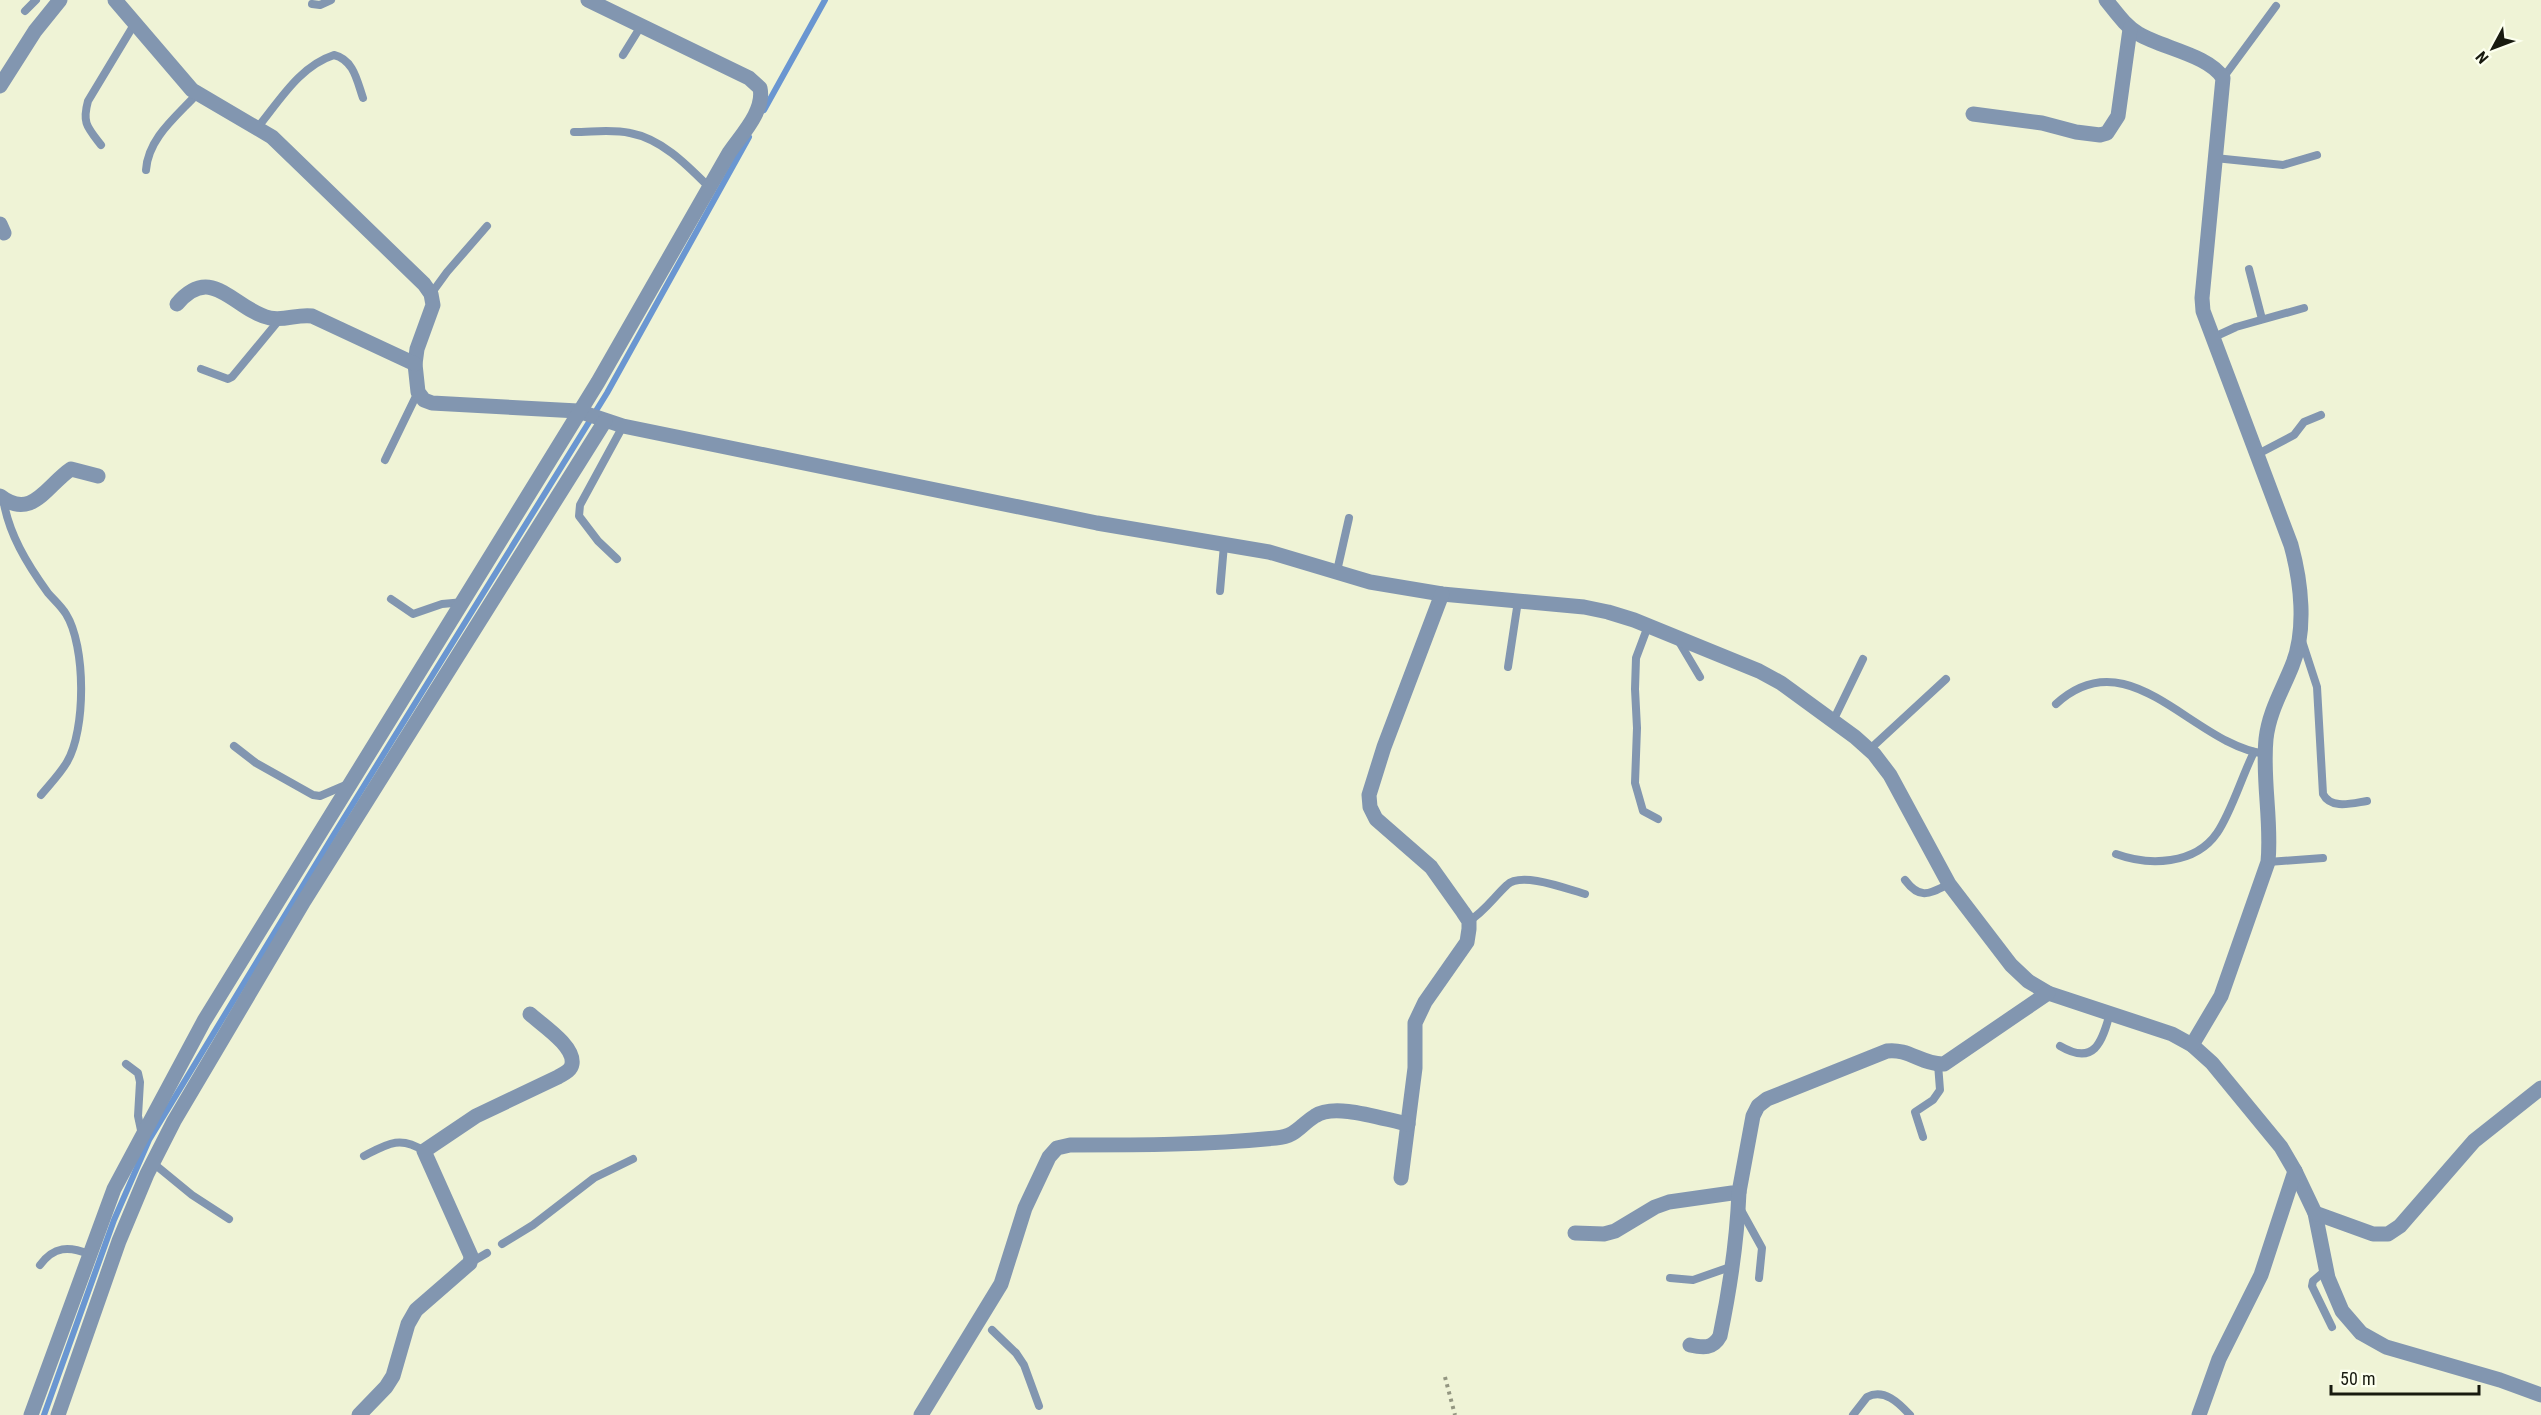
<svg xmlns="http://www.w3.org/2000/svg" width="2541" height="1415" viewBox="0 0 2541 1415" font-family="'Roboto Condensed',sans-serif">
<rect width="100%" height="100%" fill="#eff3d6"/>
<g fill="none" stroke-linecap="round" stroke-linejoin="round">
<g stroke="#6a96d1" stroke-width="6">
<polyline points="764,110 825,0"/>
<polyline points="44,1415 114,1220 149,1140 333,836 607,393 749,137"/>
</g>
<polyline stroke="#939681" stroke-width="4" stroke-dasharray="3 4.5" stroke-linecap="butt" points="1445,1377 1455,1415"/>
<g stroke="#8296b0" stroke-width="8">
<polyline points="312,4 320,5 331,0"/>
<polyline points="25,11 36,0"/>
<polyline points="623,55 641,26"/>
<polyline points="2223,78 2276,6"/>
<path d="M258 127C280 100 300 66 334 55 354 60 357 81 363 98"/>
<path d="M574 132C593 132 612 129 630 133 662 139 687 165 709 187"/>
<path d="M101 145C87 127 82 123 88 101L135 23"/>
<polyline points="2215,158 2283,165 2317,155"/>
<path d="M146 170C148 138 177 116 197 94"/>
<polyline points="2249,269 2262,319"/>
<polyline points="431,294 447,272 487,226"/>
<polyline points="2212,338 2236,327 2304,308"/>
<polyline points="201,369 228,379 232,377 280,319"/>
<polyline points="2256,455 2294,435 2304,422 2321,415"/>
<polyline points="385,460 418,392"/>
<path d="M3 498C8 533 27 564 48 593 54 600 61 606 66 614 86 646 86 730 67 762 60 774 50 784 41 795"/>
<polyline points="617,559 598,541 579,516 580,505 623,426"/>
<polyline points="1337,571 1349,518"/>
<polyline points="1220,591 1224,545"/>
<polyline points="391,599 413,614 442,604 464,602"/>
<polyline points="1648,626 1636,658 1635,689 1637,728 1635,783 1643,811 1658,819"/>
<polyline points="1678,640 1700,677"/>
<path d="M2302 641 2317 687 2323 794C2331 810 2353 803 2367 801"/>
<polyline points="1508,667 1518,601"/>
<path d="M2056 704C2130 636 2193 746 2266 754"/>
<polyline points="1833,721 1863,659"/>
<polyline points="234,746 256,763 313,795 320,796 348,784"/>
<polyline points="1869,750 1946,679"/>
<path d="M2116 854C2149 866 2195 865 2217 833 2231 813 2242 776 2254 752"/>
<polyline points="2268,862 2323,858"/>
<path d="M1905 880C1920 900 1929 894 1949 884"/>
<path d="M1469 921C1484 912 1494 897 1507 885 1521 871 1567 889 1585 894"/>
<path d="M2060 1046C2094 1066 2102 1043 2110 1013"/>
<polyline points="126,1064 138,1073 140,1082 138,1116 142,1135"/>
<polyline points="1923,1137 1915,1112 1933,1100 1940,1090 1938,1064"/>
<path d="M364 1156C387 1144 400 1135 424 1151"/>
<polyline points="153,1163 192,1195 229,1219"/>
<polyline points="1741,1210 1762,1248 1759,1278"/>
<polyline points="502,1244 533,1225 594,1178 633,1159"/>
<polyline points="470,1263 487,1253"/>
<path d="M40 1265C54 1246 69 1246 89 1254"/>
<polyline points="2326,1270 2313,1281 2312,1286 2332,1327"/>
<polyline points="1670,1278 1693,1280 1733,1266"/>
<polyline points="992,1330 1016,1353 1024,1365 1039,1406"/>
<path d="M1853 1415 1867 1397C1884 1388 1899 1403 1910 1415"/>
</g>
<g stroke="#8296b0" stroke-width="15">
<polyline points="115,0 192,90 272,137 424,284 431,294 433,305 417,349 415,364 418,392 424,400 432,403 578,411 623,426 1097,523 1269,552 1370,582 1442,594 1584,607 1608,612 1634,620 1759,671 1781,683 1855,737 1874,754 1890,775 1949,884 2011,965 2028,981 2048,993 2172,1034 2192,1045 2212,1063 2281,1147 2295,1171 2315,1213 2328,1278 2342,1311 2361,1333 2386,1347 2500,1380 2541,1395"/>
<path d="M2106 0C2116 12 2125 26 2139 34 2162 48 2209 55 2223 78L2202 298 2203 311 2291 545C2301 581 2307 630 2292 666 2282 691 2269 712 2266 739 2262 780 2272 821 2268 862L2221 996 2192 1045"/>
<polyline points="0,86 35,31 60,0"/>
<polyline points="1973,114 2042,123 2076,132 2100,135 2107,133 2118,116 2130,29"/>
<polyline points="0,224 4,233"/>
<path d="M177 304C212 262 234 310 270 318 285 321 297 314 312 316L415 364"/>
<path d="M0 496C32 521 47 485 71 469L98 476"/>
<polyline points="1401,1178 1415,1068 1415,1023 1425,1002 1467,942 1469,929 1469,921 1463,912 1431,867 1376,819 1370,807 1369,795 1384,747 1442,594"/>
<polyline points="2315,1213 2373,1234 2388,1234 2400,1226 2474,1141 2541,1088"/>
<path d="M1575 1233 1604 1234 1615 1231 1655 1207 1669 1202 1739 1192 1753 1116 1758 1106 1767 1099 1887 1051C1908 1048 1923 1065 1944 1064L2048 993"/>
<path d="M1690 1345C1703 1348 1713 1349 1720 1336 1730 1288 1737 1241 1739 1192"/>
<path d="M31 1415 114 1189 204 1021 598 382 729 153C741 135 765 111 760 88L749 78 588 0"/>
<polyline points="58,1415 119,1241 147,1174 174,1121 304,901 605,421"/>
<path d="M359 1415 386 1387 393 1376 408 1324 416 1310 470 1263 471 1256 424 1151 476 1116 558 1077C563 1074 571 1071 572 1064 575 1046 542 1025 530 1014"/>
<path d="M921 1415 1001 1284 1025 1208 1049 1157 1057 1148 1070 1145C1139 1145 1207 1145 1276 1138 1297 1136 1299 1126 1315 1116 1335 1102 1385 1120 1408 1124"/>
<polyline points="2199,1415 2219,1359 2261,1275 2295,1171"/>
</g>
</g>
<g transform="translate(2493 48) rotate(229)" stroke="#fcffee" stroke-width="4.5" paint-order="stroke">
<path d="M0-4.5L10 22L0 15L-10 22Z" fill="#181a0f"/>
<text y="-9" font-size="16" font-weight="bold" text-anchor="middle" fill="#181a0f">N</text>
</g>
<path d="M2331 1385v9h148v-9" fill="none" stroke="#181a0f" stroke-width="3"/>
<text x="2340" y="1385" font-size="18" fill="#181a0f" stroke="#fcffee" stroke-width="4.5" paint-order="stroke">50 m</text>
</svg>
